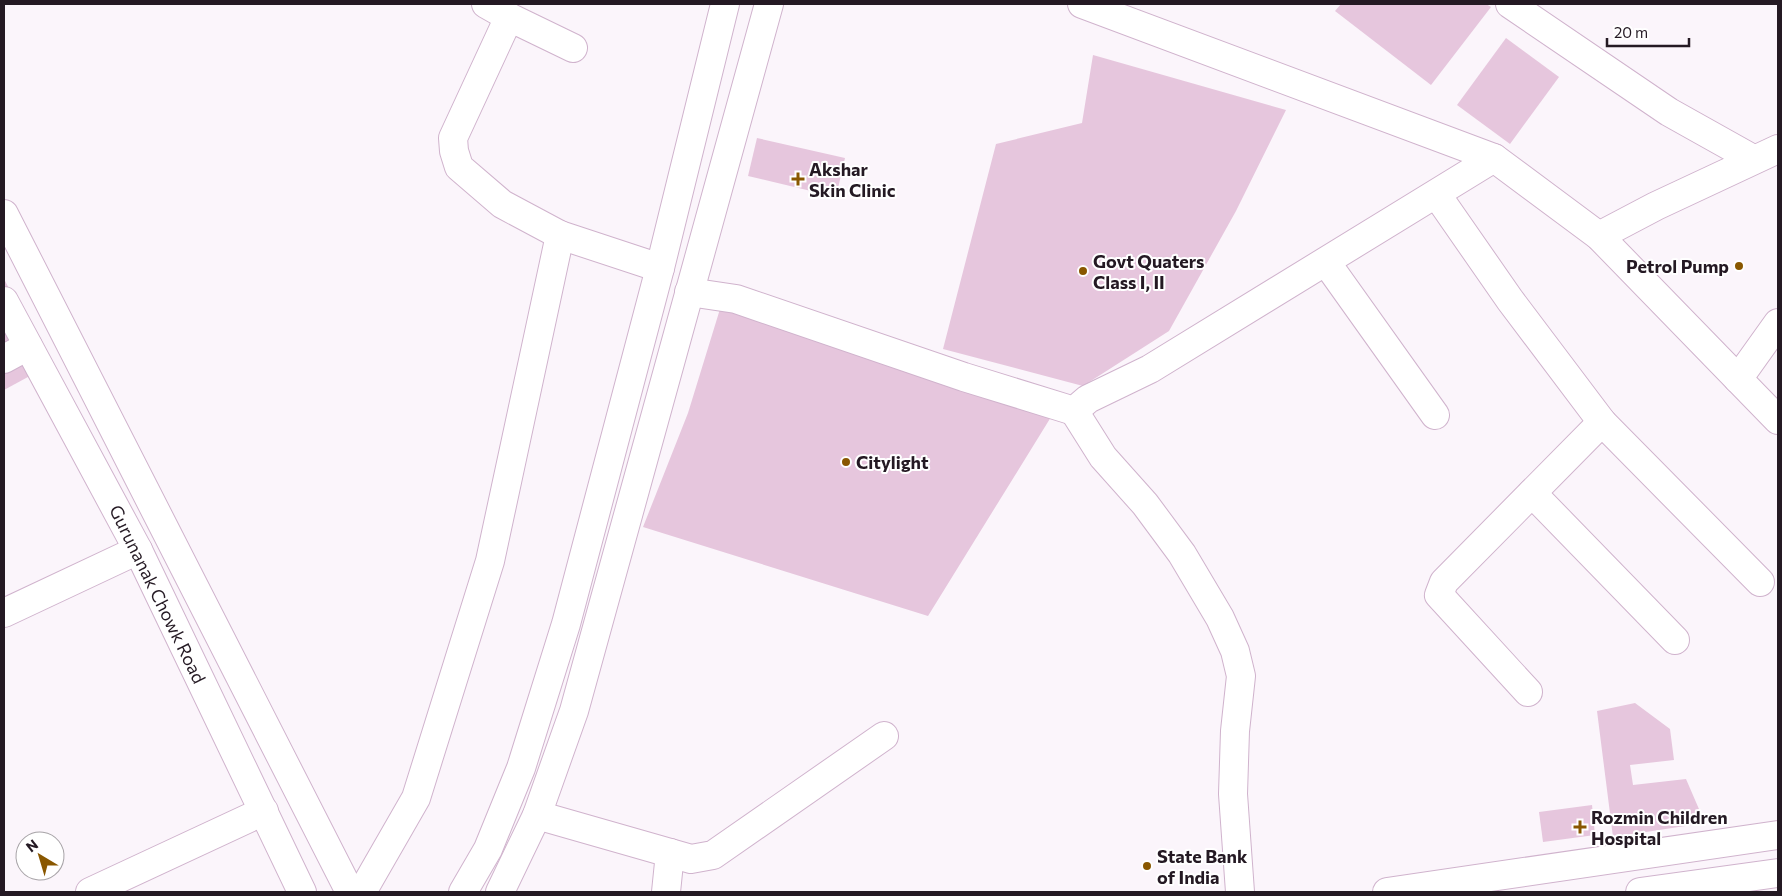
<svg xmlns="http://www.w3.org/2000/svg" width="1782" height="896" viewBox="0 0 1782 896" font-family="Commissioner,sans-serif">
<rect width="100%" height="100%" fill="#fbf5fb"/>
<g fill="#e6c6dd">
<polygon points="1341,4 1486,4 1491,7 1431,85 1335,11"/>
<polygon points="1506,38 1559,77 1510,144 1457,105"/>
<polygon points="1093,55 1286,110 1236,211 1169,331 1083,386 943,349 996,144 1082,123"/>
<polygon points="757,138 845,158 836,197 748,176"/>
<polygon points="4,279 50,365 4,390"/>
<polygon points="720,309 1051,417 928,616 643,527 688,413"/>
<polygon points="1635,703 1670,729 1674,760 1630,765 1633,785 1686,779 1705,823 1613,837 1597,711"/>
<polygon points="1592,805 1595,835 1543,842 1539,812"/>
</g>
<g fill="none" stroke-linecap="round" stroke-linejoin="round">
<defs>
<g id="street">
<polyline points="486,4 509,17 573,48"/>
<polyline points="1510,4 1669,112 1753,159"/>
<polyline points="509,17 453,138 454,151 459,167 502,204 560,235 660,268"/>
<polyline points="1437,195 1510,300 1602,422 1760,582"/>
<polyline points="4,214 350,892"/>
<polyline points="1599,236 1656,206 1778,149"/>
<polyline points="1326,262 1435,415"/>
<polyline points="689,292 736,299 964,377 1074,411 1088,399 1150,369 1494,158"/>
<polyline points="4,301 138,550 302,892"/>
<polyline points="4,359 28,346"/>
<polyline points="1738,379 1778,323"/>
<polyline points="1074,411 1103,457 1145,504 1182,554 1220,618 1235,651 1241,676 1235,731 1233,794 1240,892"/>
<polyline points="1532,493 1675,640"/>
<polyline points="4,613 138,550"/>
<polyline points="1528,692 1439,595 1444,582 1602,422"/>
<polyline points="537,815 691,859 713,855 884,736"/>
<polyline points="90,892 264,811"/>
<polyline points="362,892 416,798 490,561 560,235"/>
<polyline points="666,892 670,853"/>
</g>
<polyline id="secondary" points="1082,4 1494,158 1599,236 1778,420"/>
<g id="primary">
<polyline points="463,892 488,849 521,768 566,624 660,268 725,4"/>
<polyline points="500,892 537,815 574,711 769,4"/>
<polyline points="1387,892 1778,835"/>
<polyline points="1640,892 1778,873"/>
</g>
</defs>
<use href="#street" stroke="#d0b3cd" stroke-width="30"/>
<use href="#secondary" stroke="#d0b3cd" stroke-width="30"/>
<use href="#primary" stroke="#d0b3cd" stroke-width="30"/>
<use href="#street" stroke="#fff" stroke-width="28"/>
<use href="#secondary" stroke="#fff" stroke-width="28"/>
<use href="#primary" stroke="#fff" stroke-width="28"/>
</g>
<g fill="#895700" stroke="#fff" stroke-width="2">
<path d="M795.5 171.5h5v5h5v5h-5v5h-5v-5h-5v-5h5z"/>
<circle cx="1739" cy="266" r="5"/>
<circle cx="1083" cy="271" r="5"/>
<circle cx="846" cy="462" r="5"/>
<path d="M1577.5 819.5h5v5h5v5h-5v5h-5v-5h-5v-5h5z"/>
<circle cx="1147" cy="866" r="5"/>
</g>
<g text-anchor="middle" dominant-baseline="central" stroke-width="4" stroke-linejoin="round" paint-order="stroke">
<g font-size="18" font-weight="bold" fill="#241923" stroke="#fff" text-anchor="start">
<text x="809" y="169">Akshar<tspan x="809" dy="21">Skin Clinic</tspan></text>
<text x="1093" y="261">Govt Quaters<tspan x="1093" dy="21">Class I, II</tspan></text>
<text x="1729" y="266" text-anchor="end">Petrol Pump</text>
<text x="856" y="462">Citylight</text>
<text x="1591" y="817">Rozmin Children<tspan x="1591" dy="21">Hospital</tspan></text>
<text x="1157" y="856">State Bank<tspan x="1157" dy="21">of India</tspan></text>
</g>
<g font-size="18" fill="#241923" stroke="#fff">
<text transform="translate(158 594) rotate(64)">Gurunanak Chowk Road</text>
</g>
</g>
<rect width="1782" height="896" fill="none" stroke="#241923" stroke-width="10"/>
<g transform="translate(40 856) rotate(322)"><circle r="24" fill="#ffffff" stroke="#a7a3a7"/>
<path d="M0-4L9 19L0 12L-9 19Z" fill="#895700"/>
<text y="-8" font-size="14" font-weight="bold" text-anchor="middle" fill="#241923">N</text>
</g>
<path d="M1607 38v8h82v-8" fill="none" stroke="#241923" stroke-width="2.5"/>
<text x="1614" y="38" font-size="15" fill="#241923" stroke="#ffffff" stroke-width="4" paint-order="stroke">20 m</text>
</svg>
